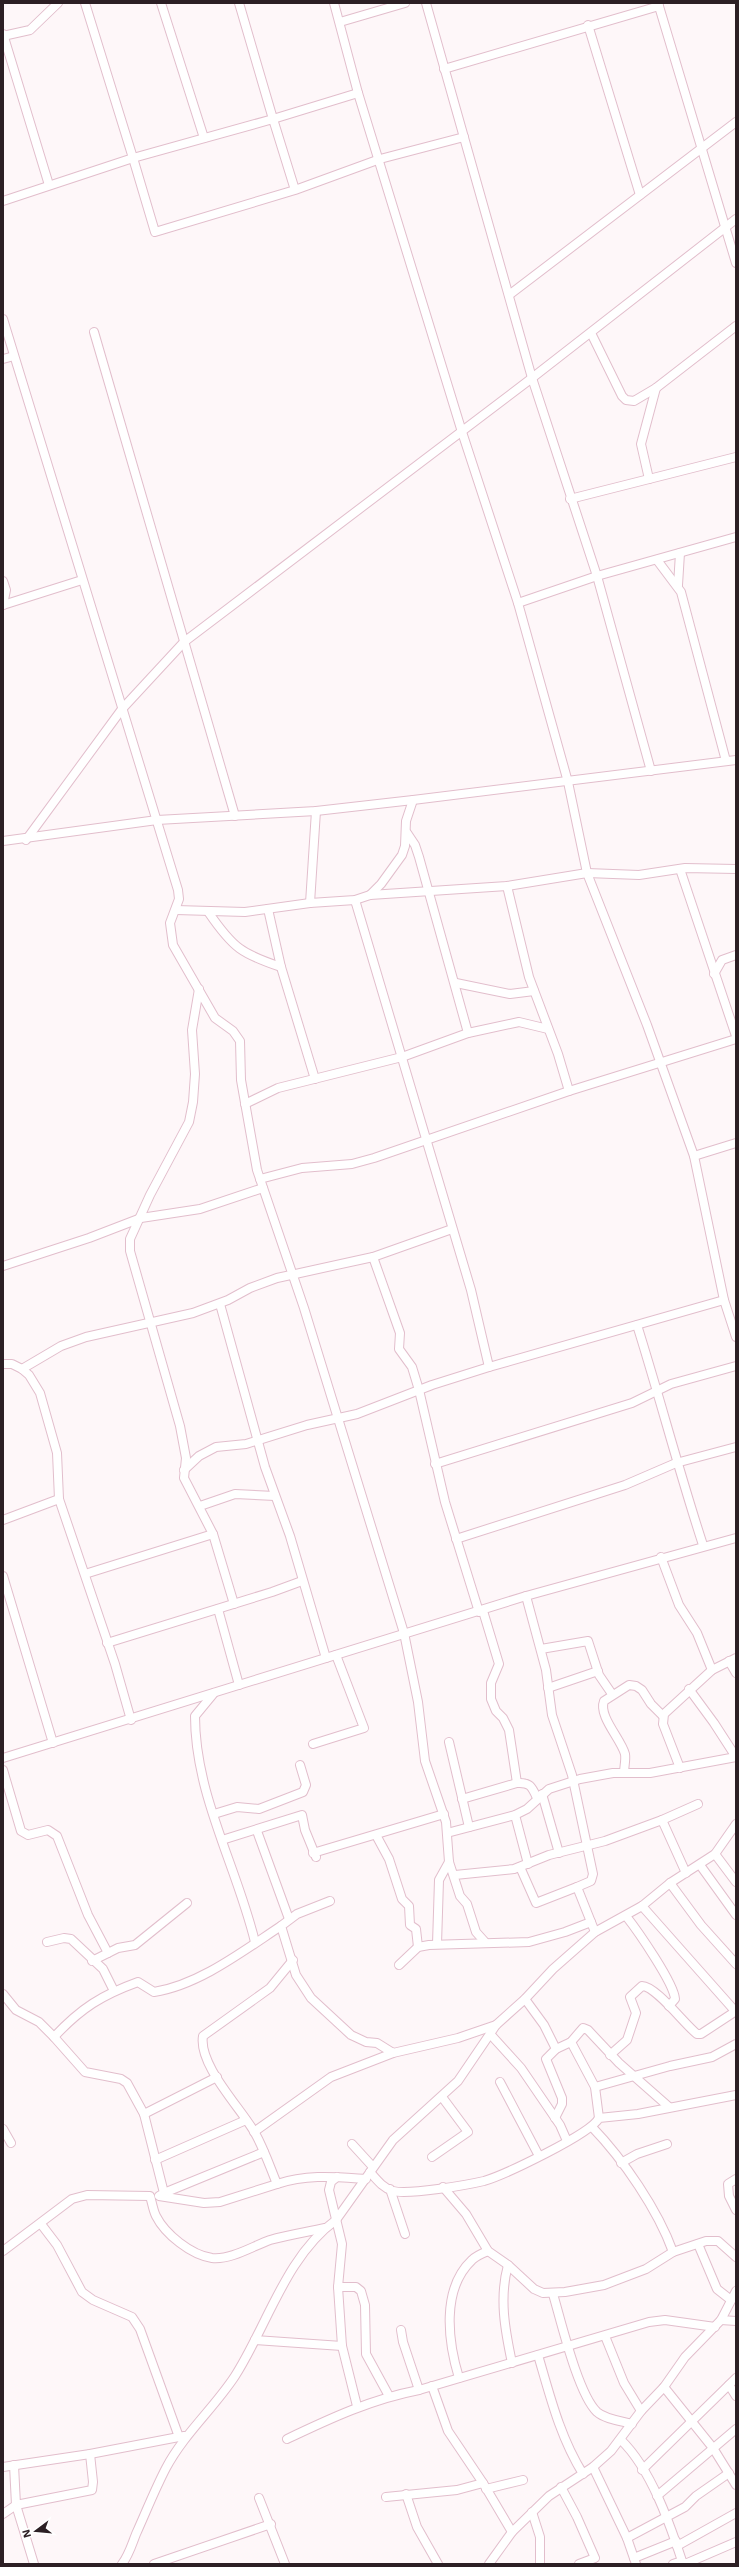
<svg xmlns="http://www.w3.org/2000/svg" width="739" height="2567" viewBox="0 0 739 2567" font-family="'Work Sans',sans-serif">
<rect width="100%" height="100%" fill="#fef7f9"/>
<g fill="none" stroke-linecap="round" stroke-linejoin="round">
<defs>
<g id="minor">
<polyline points="161,3 204,138"/>
<polyline points="239,3 273,119 358,93"/>
<polyline points="334,3 358,93 462,432 518,603 568,782 587,873 647,1025 694,1156 724,1300 736,1337"/>
<polyline points="426,3 532,378 597,576 651,771"/>
<polyline points="658,3 736,263"/>
<polyline points="340,22 405,3"/>
<polyline points="588,25 640,195"/>
<polyline points="3,34 49,185"/>
<polyline points="3,36 30,30 58,3"/>
<polyline points="444,69 659,6"/>
<polyline points="295,190 273,119 133,158 155,232 295,190 380,159 464,137"/>
<polyline points="3,201 133,158 85,3"/>
<polyline points="509,295 736,122"/>
<polyline points="3,319 178,890 179,899 170,923 173,945 215,1018 233,1031 240,1041 241,1080 257,1170 304,1308 404,1633 418,1702 425,1761 446,1822 449,1862 460,1896 467,1904 476,1932 485,1942"/>
<polyline points="94,332 235,816"/>
<polyline points="591,333 622,396 626,400 634,401 656,388 736,326"/>
<polyline points="3,359 14,356"/>
<polyline points="649,479 641,444 656,388"/>
<polyline points="570,499 736,457"/>
<polyline points="657,560 681,592 726,761"/>
<polyline points="3,581 6,590 3,605"/>
<polyline points="678,585 680,553"/>
<polyline points="518,603 597,576 736,537"/>
<polyline points="3,605 82,580"/>
<polyline points="407,833 415,845 419,857 468,1033"/>
<polyline points="26,840 122,709 184,642 532,378 736,219"/>
<polyline points="3,841 157,820 316,811 413,800 736,760"/>
<polyline points="680,869 736,1036"/>
<polyline points="507,886 529,977 558,1054 569,1091"/>
<polyline points="370,895 381,884 402,855 405,846 406,821 413,800"/>
<polyline points="355,900 471,1290 489,1367 724,1300"/>
<polyline points="310,903 316,811"/>
<polyline points="268,909 281,967 315,1079"/>
<polyline points="176,910 245,912 310,903 355,900 370,895 507,886 587,873 639,875 685,868 736,869"/>
<path d="M209 913C233 948 242 954 281 967"/>
<polyline points="714,974 722,960 736,955"/>
<polyline points="456,983 510,994 534,991"/>
<polyline points="199,989 192,1030 195,1074 193,1102 189,1122 150,1195 130,1239 130,1251 180,1426 186,1458 184,1478 213,1534 234,1604"/>
<polyline points="245,1104 278,1088 402,1057 468,1033 519,1022 548,1029"/>
<polyline points="694,1156 736,1143"/>
<polyline points="260,1179 302,1168 352,1164 374,1158 569,1091 736,1039"/>
<polyline points="373,1257 400,1333 399,1349 412,1367 419,1390 445,1502 479,1612"/>
<polyline points="3,1266 89,1238 141,1218 200,1209 263,1188"/>
<polyline points="220,1304 265,1467 290,1536 326,1658"/>
<path d="M637 1325C660 1398 679 1472 703 1545"/>
<polyline points="3,1364 12,1364 22,1369 29,1375 40,1393 57,1453 59,1499 115,1664 131,1720"/>
<polyline points="22,1369 61,1346 86,1337 193,1313 228,1300 250,1288 277,1278 373,1257 452,1229"/>
<polyline points="435,1464 632,1403 671,1384 736,1366"/>
<polyline points="184,1470 199,1456 216,1447 246,1444 307,1425 357,1414 432,1385 489,1367"/>
<polyline points="200,1506 235,1494 275,1496"/>
<polyline points="3,1520 59,1499"/>
<polyline points="456,1539 625,1485 676,1463 736,1447"/>
<polyline points="661,1557 679,1605 697,1633 712,1670"/>
<polyline points="85,1574 213,1534"/>
<polyline points="3,1576 53,1743"/>
<polyline points="526,1596 546,1670 552,1715 572,1775 593,1874 591,1881 577,1887 595,1932"/>
<polyline points="218,1609 239,1685"/>
<polyline points="483,1611 499,1664 491,1683 491,1699 496,1711 503,1718 509,1730 517,1783"/>
<polyline points="107,1643 272,1592 302,1581"/>
<polyline points="541,1649 588,1641 599,1675 612,1694"/>
<polyline points="729,1661 736,1673"/>
<polyline points="548,1688 598,1671"/>
<polyline points="689,1689 714,1723 736,1757"/>
<path d="M214 1693 195 1716C195 1795 237 1867 255 1942"/>
<polyline points="449,1742 469,1827"/>
<polyline points="313,1744 364,1728 336,1655"/>
<polyline points="3,1758 526,1596 736,1538"/>
<polyline points="680,1768 663,1724 664,1714 712,1670 736,1658"/>
<polyline points="3,1770 21,1831 28,1835 48,1830 57,1836 88,1915 108,1953"/>
<path d="M624 1773C624 1767 626 1760 625 1754 621 1739 598 1716 604 1701L629 1685 636 1686 642 1690 651 1704 663 1716"/>
<polyline points="542,1794 559,1853"/>
<path d="M462 1799 517 1783C530 1782 532 1787 537 1798"/>
<polyline points="214,1814 237,1807 259,1809 303,1792 306,1785 300,1765"/>
<polyline points="515,1815 528,1864"/>
<polyline points="662,1820 698,1804"/>
<polyline points="257,1831 289,1919"/>
<polyline points="447,1833 515,1815 527,1809 549,1789 580,1779 613,1773 650,1773 736,1757"/>
<polyline points="376,1835 389,1859 402,1899 409,1906 410,1925 416,1929 418,1947"/>
<polyline points="222,1840 302,1815 305,1830 316,1857"/>
<polyline points="313,1853 444,1814"/>
<polyline points="715,1854 736,1882"/>
<polyline points="700,1865 736,1915"/>
<polyline points="520,1867 536,1903 577,1887"/>
<polyline points="455,1875 514,1869 549,1855 605,1841 662,1820 686,1873"/>
<polyline points="670,1883 701,1925 736,1964"/>
<polyline points="330,1901 297,1914 281,1926 296,1975 311,1998 351,2035 366,2042 377,2043 393,2053 458,2038 496,2025"/>
<polyline points="642,1906 735,2011"/>
<path d="M626 1916C637 1930 674 1983 675 1999L669 2006"/>
<polyline points="47,1942 64,1938 71,1939 103,1969 114,1991"/>
<polyline points="437,1944 439,1880 449,1862"/>
<path d="M293 1960 270 1988 203 2036C198 2065 241 2108 255 2133 264 2149 270 2167 277 2184 308 2174 335 2177 366 2179"/>
<polyline points="92,1961 118,1948 135,1945 187,1903"/>
<polyline points="399,1965 418,1947 429,1945 529,1942 565,1932 591,1922"/>
<polyline points="3,1994 16,2010 39,2022 54,2037 85,2072 121,2079 127,2083 144,2114 217,2077"/>
<polyline points="525,1999 544,2025 556,2049"/>
<polyline points="491,2035 521,2068 560,2125 567,2141"/>
<path d="M54 2037C81 2008 102 1995 138 1982L154 1992C199 1985 243 1951 281 1926"/>
<polyline points="571,2042 595,2087 599,2118"/>
<path d="M610 2055 627 2040 636 2013 630 1997 642 1986C656 1986 685 2025 697 2034H701L736 2011"/>
<polyline points="500,2082 539,2156"/>
<polyline points="595,2087 670,2066 712,2057 736,2044"/>
<polyline points="144,2114 164,2193 159,2196 204,2203 220,2202 277,2184"/>
<polyline points="555,2118 562,2104 562,2098 546,2059 556,2049 571,2042 583,2028 588,2030 619,2063 669,2107"/>
<path d="M592 2127C623 2159 658 2210 673 2252"/>
<polyline points="3,2129 11,2143"/>
<polyline points="254,2132 331,2077 393,2053"/>
<polyline points="352,2144 373,2167"/>
<polyline points="432,2157 468,2132 442,2097"/>
<polyline points="155,2160 246,2120"/>
<polyline points="621,2163 637,2154 667,2144"/>
<path d="M370 2172C377 2180 383 2188 393 2191 409 2195 467 2185 484 2181 504 2175 591 2134 599 2118L638 2114 736 2095"/>
<polyline points="337,2177 331,2182 329,2190 342,2244 338,2287 342,2346 357,2406"/>
<polyline points="736,2179 728,2184 729,2196 736,2210"/>
<polyline points="443,2187 466,2214 488,2251 508,2265 534,2289 543,2293 565,2292 604,2285 646,2269 673,2252 706,2241 718,2241 736,2257"/>
<polyline points="390,2189 405,2234"/>
<polyline points="164,2193 264,2152"/>
<polyline points="41,2224 57,2245 82,2292 93,2300 132,2317 140,2329 179,2437"/>
<polyline points="698,2244 717,2289 731,2300"/>
<path d="M3 2251 72 2199 87 2195 150 2196C152 2202 153 2210 156 2216 165 2234 191 2255 212 2258 231 2260 253 2246 270 2240 288 2235 307 2232 325 2228"/>
<path d="M508 2265C499 2298 505 2330 512 2363"/>
<polyline points="338,2287 356,2287 361,2291 365,2305 366,2354 389,2396"/>
<path d="M553 2294C561 2321 578 2394 597 2412 605 2419 621 2421 632 2424"/>
<polyline points="721,2320 736,2321"/>
<polyline points="401,2330 403,2342 419,2390"/>
<polyline points="605,2336 624,2383 641,2411"/>
<polyline points="255,2340 342,2346"/>
<path d="M538 2355C550 2396 560 2437 583 2474"/>
<path d="M459 2378C448 2342 441 2289 472 2260 476 2256 483 2253 488 2251"/>
<polyline points="729,2385 736,2396"/>
<polyline points="432,2386 448,2431 483,2483"/>
<polyline points="664,2387 713,2448 736,2485"/>
<path d="M287 2439C331 2418 372 2399 419 2390L649 2322 665 2320 715 2327"/>
<path d="M621 2440C651 2469 670 2524 683 2564"/>
<polyline points="14,2465 16,2505 92,2490 93,2482 90,2454"/>
<polyline points="3,2467 90,2454 184,2436"/>
<polyline points="593,2467 627,2538 636,2564"/>
<polyline points="642,2470 736,2378"/>
<polyline points="561,2487 577,2517 595,2558 579,2564"/>
<polyline points="486,2489 523,2480"/>
<polyline points="406,2494 417,2527 438,2564"/>
<polyline points="657,2496 736,2429"/>
<polyline points="386,2497 457,2490 483,2483 512,2532"/>
<polyline points="259,2498 285,2564"/>
<polyline points="532,2512 540,2537 540,2564"/>
<polyline points="3,2514 16,2505 34,2564"/>
<polyline points="627,2538 685,2507 696,2496 729,2473"/>
<polyline points="677,2546 736,2513"/>
<polyline points="634,2558 676,2541"/>
<path d="M122 2564C129 2555 132 2544 136 2534 146 2512 155 2489 166 2468 184 2434 214 2408 235 2376 267 2326 286 2256 336 2220L393 2140 458 2081 496 2025 525 1999 553 1969 595 1932 642 1906 670 1883 715 1854 736 1824"/>
<polyline points="154,2564 271,2524"/>
<polyline points="489,2564 512,2532 549,2496 593,2467 611,2451 641,2411 664,2387 685,2357 721,2320 736,2291"/>
<polyline points="673,2564 682,2561"/>
<polyline points="685,2564 736,2542"/>
</g>
</defs>
<use href="#minor" stroke="#e2becc" stroke-width="10"/>
<use href="#minor" stroke="#fff" stroke-width="8"/>
</g>
<rect width="739" height="2567" fill="none" stroke="#2c1f24" stroke-width="8"/>
<g transform="translate(36 2531) rotate(254)" stroke="#ffffff" stroke-width="3" paint-order="stroke">
<path d="M0-3L7 15L0 10L-7 15Z" fill="#2c1f24"/>
<text y="-6" font-size="11" font-weight="bold" text-anchor="middle" fill="#2c1f24">N</text>
</g>
</svg>
